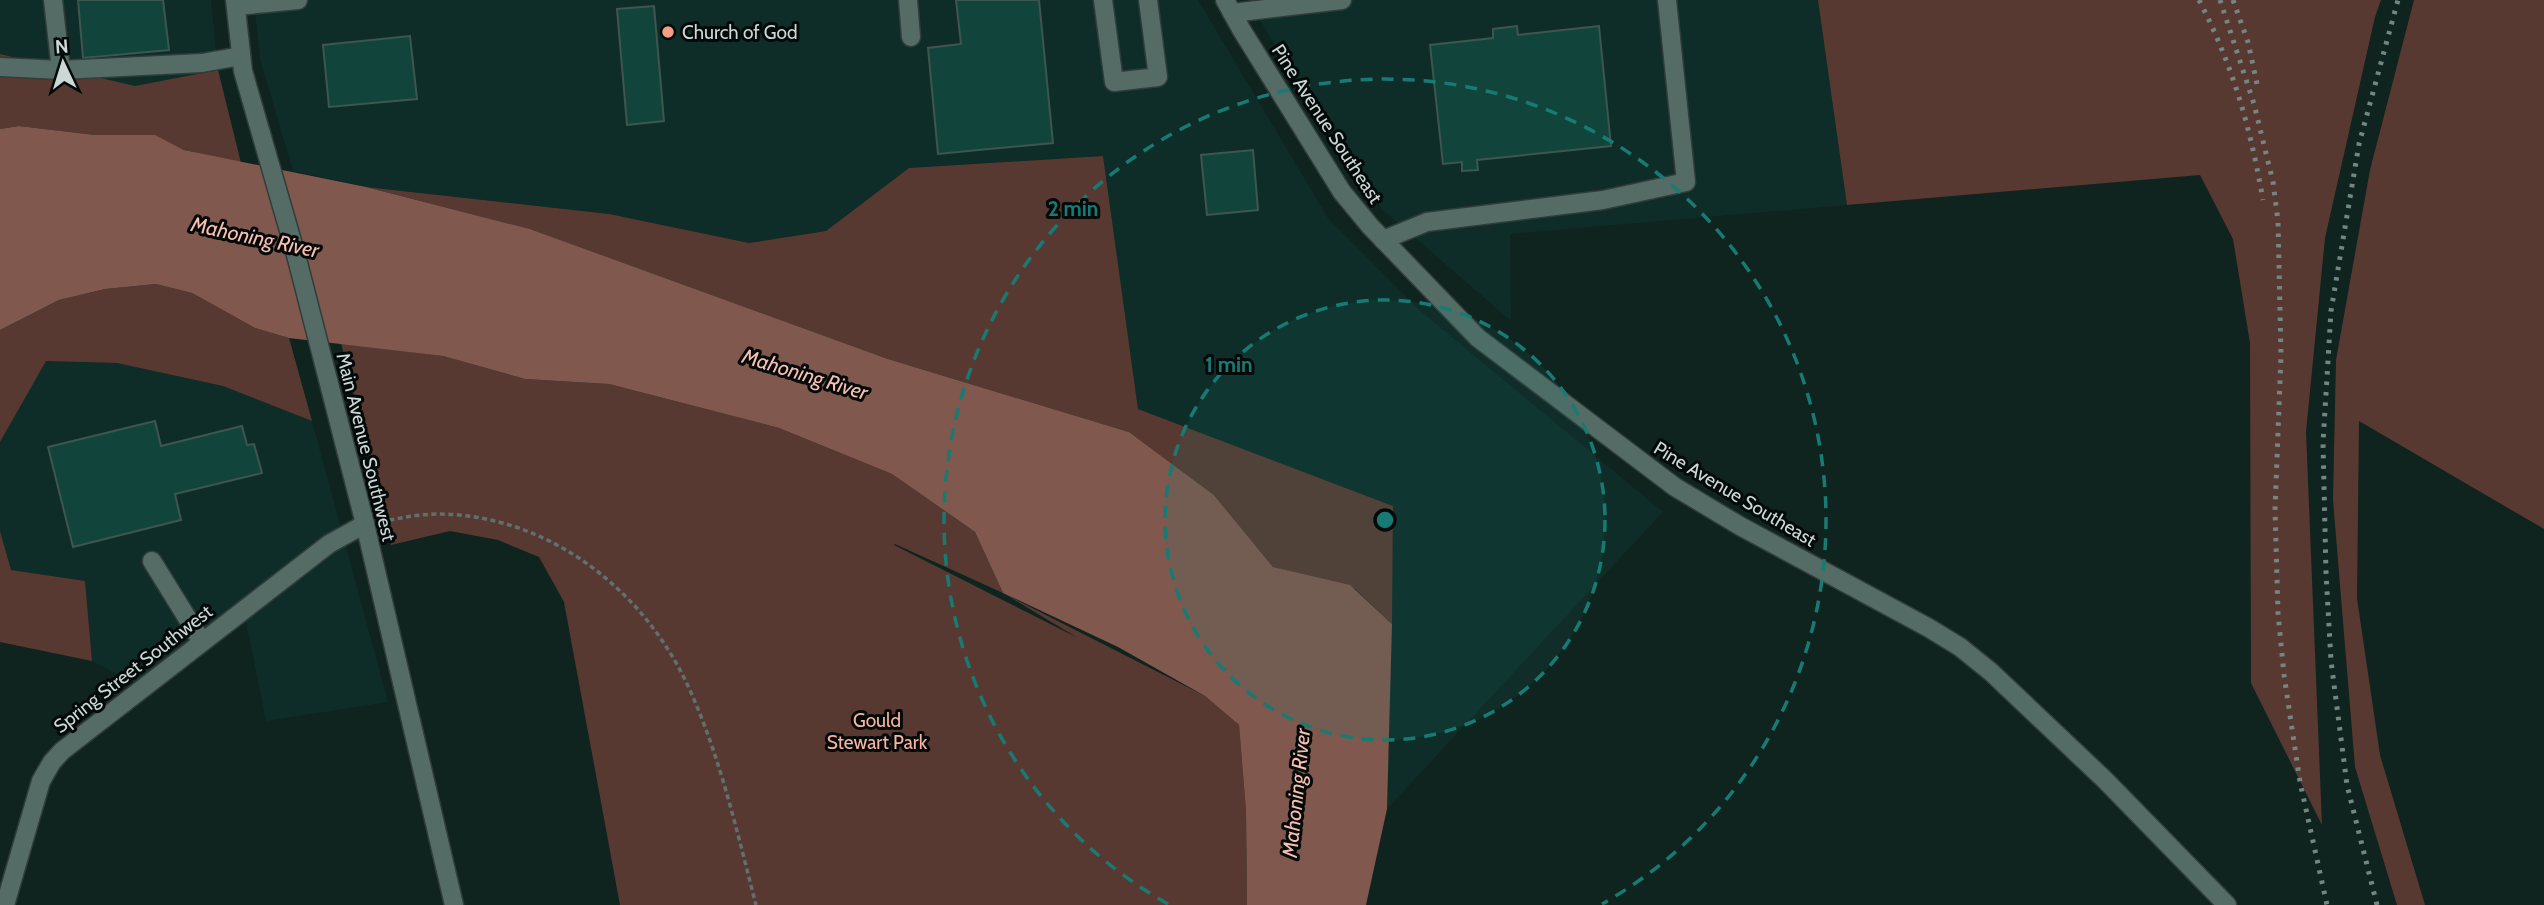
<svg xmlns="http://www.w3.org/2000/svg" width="2544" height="905" viewBox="0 0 2544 905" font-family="Cabin,sans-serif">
<rect width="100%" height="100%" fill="#0f231f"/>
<g fill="#0f2d28">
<polygon points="0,0 211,0 218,70 135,86 0,54"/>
<polygon points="254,0 1198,0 1328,218 1417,308 1663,512 1387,809 1393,506 1138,409 1103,156 909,168 826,231 749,243 609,214 366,187 293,171 260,59"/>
<polygon points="1248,0 1818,0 1847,205 1510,234 1511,321 1383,210 1345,162"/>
<polygon points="45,361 117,363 223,386 312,421 388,702 266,721 246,622 153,692 92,661 85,581 11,570 0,531 0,442"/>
</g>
<g fill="#583931" fill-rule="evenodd">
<polygon points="1818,0 2381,0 2375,17 2325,238 2306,432 2322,825 2251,683 2250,343 2233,239 2200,175 1847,205"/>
<polygon points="2414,0 2544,0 2544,529 2359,421 2357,598 2380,755 2425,905 2397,905 2355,767 2333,500 2336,360 2370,170"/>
<polygon points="0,54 135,86 218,70 241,163 184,150 154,135 95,135 19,126 0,129"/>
<polygon points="1103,156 1138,409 1393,506 1392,624 1355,589 1273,567 1214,495 1129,432 888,359 530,229 366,187 609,214 749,243 826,231 909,168"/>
<polygon points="156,284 192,293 255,328 289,338 312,421 223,386 117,363 46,361 0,442 0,330 59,300 105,289"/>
<path d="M341 343 443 356 525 379 609 384 779 428 892 474 975 532 1003 593 1205 696 1239 725 1246 811 1247 905H620L564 602 539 557 498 540 450 531 391 545ZM895 544 1003 593 1078 638 894 545Z"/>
<polygon points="0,531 11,570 85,581 92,661 0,642"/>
</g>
<polygon fill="#80584d" points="19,126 95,135 155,135 184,150 366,187 530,229 888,359 1129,432 1214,495 1273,567 1350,585 1392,624 1387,809 1366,905 1247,905 1246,811 1239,725 1205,696 1118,647 1003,593 975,532 892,474 779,428 609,384 525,379 443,356 289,338 255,328 192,293 156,284 105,289 59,300 0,330 0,129"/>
<g fill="#11453c" stroke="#3f554f" stroke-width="2">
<polygon points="78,0 163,0 169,50 83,58"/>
<polygon points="956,0 1039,0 1053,143 938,154 928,48 961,44"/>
<polygon points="654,6 664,121 627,125 617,9"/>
<polygon points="1517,26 1518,35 1599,26 1611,146 1477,160 1478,170 1462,171 1462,162 1443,164 1430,45 1493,38 1493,29"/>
<polygon points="410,36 417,99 329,107 323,45"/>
<polygon points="1253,150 1258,210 1207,215 1201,155"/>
<polygon points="155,421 161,446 242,426 247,445 254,444 262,473 175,494 181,520 73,547 48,447"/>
</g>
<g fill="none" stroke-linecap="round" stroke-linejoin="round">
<defs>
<g id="minor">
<polyline points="53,0 61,70 202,63 241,56"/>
<polyline points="235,0 243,71 296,255 365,524 454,905"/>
<polyline points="908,0 911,37"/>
<polyline points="1103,0 1114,82 1158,77 1148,0"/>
<polyline points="1225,0 1241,29 1342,192 1370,226 1478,338 1675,487 1740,526 1929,628 1960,647 1991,672 2105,780 2227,905"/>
<polyline points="237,6 298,0"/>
<polyline points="1232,13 1342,0"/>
<polyline points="0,67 61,70"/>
<polyline points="1383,240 1427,222 1603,200 1686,182 1667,0"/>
<polyline points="152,561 202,642"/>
<polyline points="5,905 41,781 52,762 62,751 329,544 365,524"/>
</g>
</defs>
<use href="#minor" stroke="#313d3a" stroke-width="21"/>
<path stroke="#60706d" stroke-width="3.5" stroke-dasharray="5 3.5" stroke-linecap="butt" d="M381 522C400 518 419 514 439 514 548 515 643 589 688 686 720 755 737 832 756 905"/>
<use href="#minor" stroke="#556c66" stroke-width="18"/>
<g stroke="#758581" stroke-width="5" stroke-dasharray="3.5 7" stroke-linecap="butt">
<path d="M2199 0C2233 66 2250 126 2263 200"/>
<polyline points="2220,0 2254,104 2273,182 2278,221 2281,355 2275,510 2278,613 2284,675 2300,782 2327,905"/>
<polyline points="2233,0 2248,42 2257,84"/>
<polyline points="2377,905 2347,785 2331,661 2326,573 2323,443 2331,311 2359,144 2398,0"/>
</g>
</g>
<circle cx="1385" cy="520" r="220" fill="#187b73" fill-opacity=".12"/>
<g fill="none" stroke="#187b73" stroke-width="3.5" stroke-dasharray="12 9">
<circle cx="1385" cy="520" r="220"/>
<path d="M1168 904A441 441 0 1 1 1602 904"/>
</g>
<circle fill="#f49e88" stroke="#040a09" stroke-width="2.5" cx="668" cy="32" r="7"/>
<g text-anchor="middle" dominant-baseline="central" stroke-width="6" stroke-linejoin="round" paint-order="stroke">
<g font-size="19" fill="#ccd8d5" stroke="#040a09" text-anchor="start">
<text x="682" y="32">Church of God</text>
</g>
<g font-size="19" fill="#ccd8d5" stroke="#040a09">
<text transform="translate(1327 124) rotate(57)">Pine Avenue Southeast</text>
<text transform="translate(366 447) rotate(76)">Main Avenue Southwest</text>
<text transform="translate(1735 494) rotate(31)">Pine Avenue Southeast</text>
<text transform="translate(133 669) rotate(-38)">Spring Street Southwest</text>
</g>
<g font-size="19" fill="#fab4a1" stroke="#040a09">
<text x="877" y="720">Gould<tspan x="877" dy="22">Stewart Park</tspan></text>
</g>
<g font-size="21" font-style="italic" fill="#f9c0b1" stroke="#040a09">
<text transform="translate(255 237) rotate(12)">Mahoning River</text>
<text transform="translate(805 374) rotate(17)">Mahoning River</text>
<text transform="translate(1296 793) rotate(-84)">Mahoning River</text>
</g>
</g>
<circle cx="1385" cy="520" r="10" fill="#187b73" stroke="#040a09" stroke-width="3.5"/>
<g font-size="21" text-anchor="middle" font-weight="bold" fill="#187b73" stroke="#040a09" stroke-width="6" stroke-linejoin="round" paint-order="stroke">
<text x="1073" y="216">2 min</text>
<text x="1229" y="372">1 min</text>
</g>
<g transform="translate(63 63) rotate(356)" stroke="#040a09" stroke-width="5" paint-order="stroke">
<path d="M0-5L12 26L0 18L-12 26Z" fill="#ccd8d5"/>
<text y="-10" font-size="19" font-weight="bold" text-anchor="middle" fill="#ccd8d5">N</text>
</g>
</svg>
